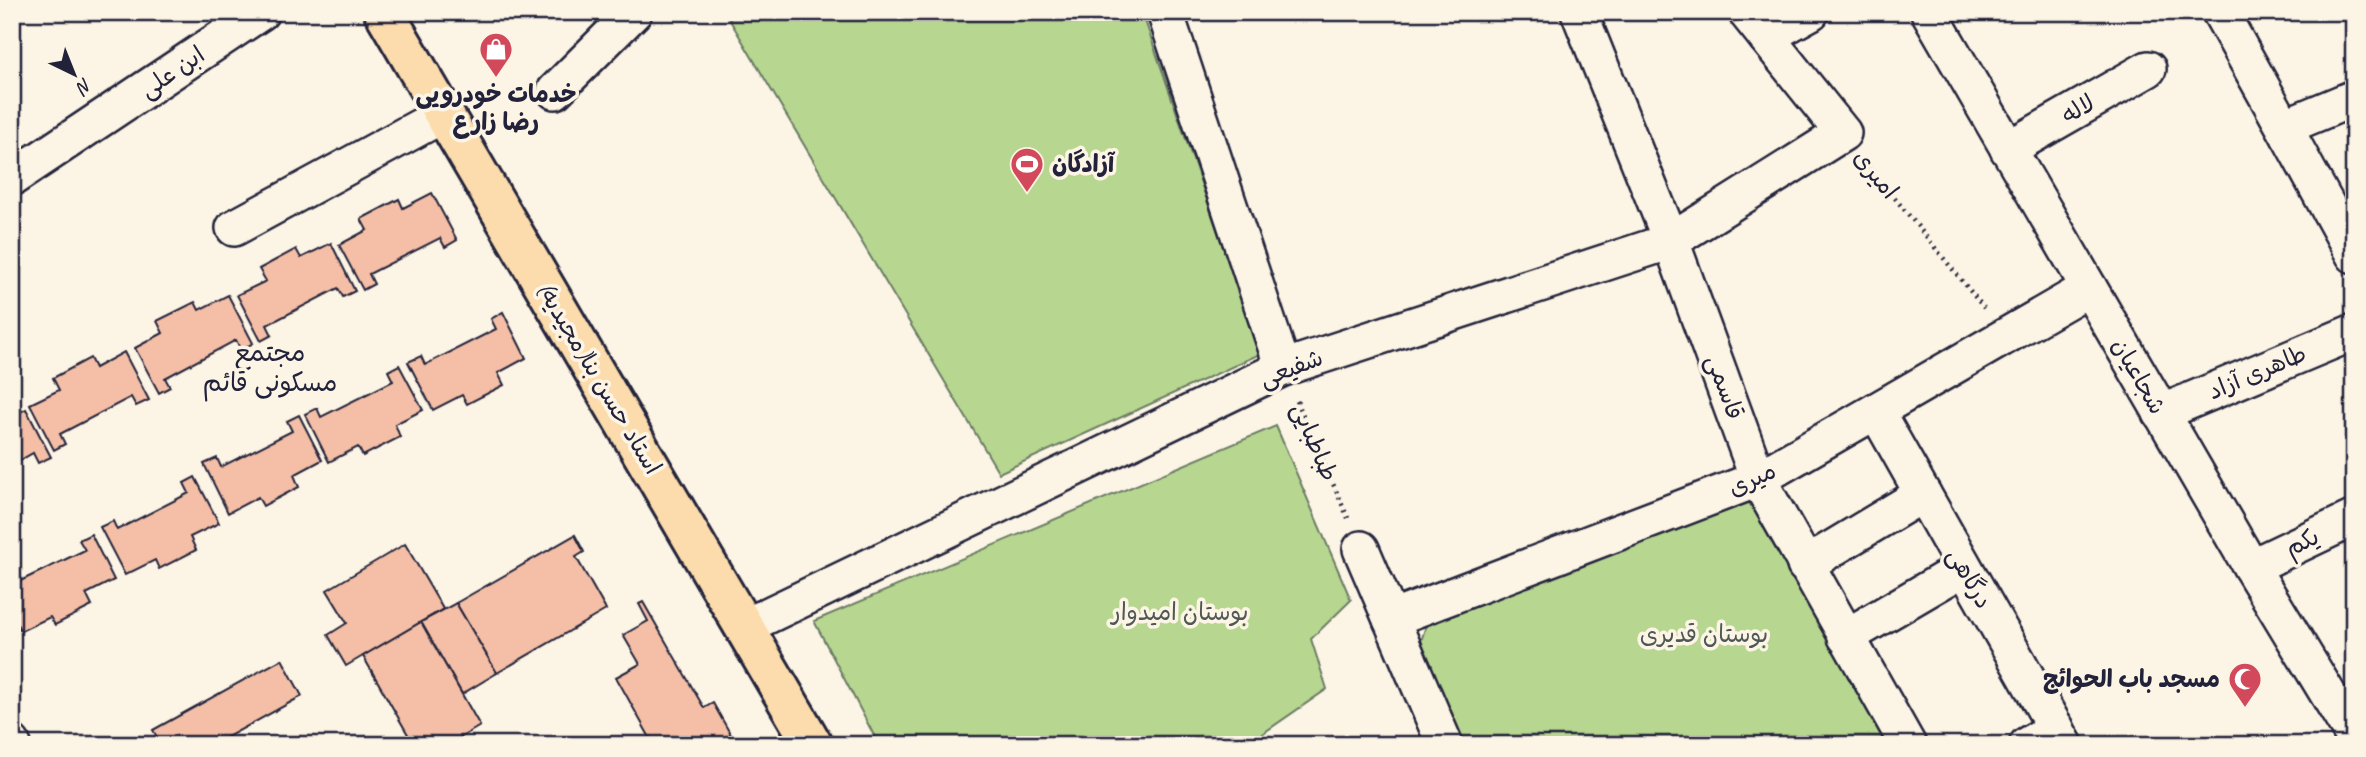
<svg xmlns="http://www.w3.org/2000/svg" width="2366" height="757" viewBox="0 0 2366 757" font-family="Caveat,'Playpen Sans Arabic',sans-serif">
<rect width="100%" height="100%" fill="#fcf5e5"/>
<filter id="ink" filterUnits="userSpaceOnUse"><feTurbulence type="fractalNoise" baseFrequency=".0143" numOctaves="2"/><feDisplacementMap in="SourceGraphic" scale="14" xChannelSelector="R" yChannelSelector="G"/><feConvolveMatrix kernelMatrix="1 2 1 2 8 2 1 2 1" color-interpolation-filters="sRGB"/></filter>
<g filter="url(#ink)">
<g fill="#b7d790" stroke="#6c7c66" stroke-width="2">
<polygon points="725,12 1142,12 1260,354 999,473"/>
<polygon points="1276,426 1351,600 1311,639 1327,689 1246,745 879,745 814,621"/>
<polygon points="1756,496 1891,745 1458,745 1418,651 1428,619"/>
</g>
<g fill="#f4bfa6" stroke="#22223b" stroke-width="2">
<polygon points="432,193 457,240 445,247 440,238 369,274 374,284 363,290 339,245 367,230 361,219 399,199 403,208"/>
<polygon points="331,243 355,291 343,297 338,288 267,325 272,335 261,341 237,295 266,281 259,269 296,249 301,258"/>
<polygon points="228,295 253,343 241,350 236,340 165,378 170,387 159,393 135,348 163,333 157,321 195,302 199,310"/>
<polygon points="503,312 526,358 498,373 504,385 467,404 462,395 433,410 408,362 421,356 425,365 496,329 491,319"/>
<polygon points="124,352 149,400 136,406 131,397 60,434 65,444 54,450 30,404 59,390 53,378 90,358 95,368"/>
<polygon points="399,365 423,410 395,424 400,437 363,456 358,447 329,462 305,414 317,408 321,417 393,381 388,371"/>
<polygon points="26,409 51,457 38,463 33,453 12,465 12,416"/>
<polygon points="299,415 322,460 294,475 299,487 263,506 258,497 228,513 204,464 217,458 221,467 292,431 287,421"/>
<polygon points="195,477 219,523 190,537 196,550 159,569 155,560 125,575 100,527 113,521 117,530 189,493 184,483"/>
<polygon points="91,534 114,580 86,594 92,606 55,625 50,617 21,631 12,615 12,585 85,550 79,540"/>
<polygon points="575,535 584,552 576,557 606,610 497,673 456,603"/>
<polygon points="405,544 443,609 346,666 328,635 347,623 327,590"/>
<polygon points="643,602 704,708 713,703 731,735 725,738 729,745 654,745 616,677 640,664 623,635 648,621 639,604"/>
<polygon points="456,603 497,673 462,694 421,622"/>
<polygon points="421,622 480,726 448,745 414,745 363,656"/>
<polygon points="282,659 302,696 213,745 161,745 153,730"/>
</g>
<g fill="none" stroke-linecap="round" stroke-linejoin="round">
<defs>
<g id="minor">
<polyline points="1165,12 1283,368"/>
<polyline points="1579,12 1671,241 1758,479 1908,745"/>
<polyline points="1929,12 2251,567 2354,737"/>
<polyline points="2220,12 2289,136"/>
<polyline points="1766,37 1811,12"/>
<polyline points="555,91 634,12"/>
<polyline points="2354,98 2296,122 2290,129 2289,136 2354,255"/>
<polyline points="2008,149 2148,69"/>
<polyline points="12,178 261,12"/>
<polyline points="234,228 444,114"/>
<polyline points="1876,411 2065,745"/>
<polyline points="2161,413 2354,332"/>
<polyline points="1361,549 1445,745"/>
<polyline points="1805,565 1923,494"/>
<polyline points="2251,567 2354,518"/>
<polyline points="1391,619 1758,479 2089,288"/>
<polyline points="746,626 1283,368 1671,241 1843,133 1746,12"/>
<polyline points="1846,637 1964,568"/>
<polyline points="12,743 13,745"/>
<polyline points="2027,745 2056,728"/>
</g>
<polyline id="major" points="384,12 813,745"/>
</defs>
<use href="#minor" stroke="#22223b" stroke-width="40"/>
<use href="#major" stroke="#22223b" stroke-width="44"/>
<g stroke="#22223b" stroke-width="4.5" stroke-dasharray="2 5" stroke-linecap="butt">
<polyline points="1864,160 1984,308"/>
<polyline points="1297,401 1348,518"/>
</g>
<use href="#minor" stroke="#fcf5e5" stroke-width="35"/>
<use href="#major" stroke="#fcdcac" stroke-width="38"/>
</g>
</g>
<defs>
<symbol id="shop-pin" viewBox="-11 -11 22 30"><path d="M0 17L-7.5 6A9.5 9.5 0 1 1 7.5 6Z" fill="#d1495b" stroke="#fcf5e5"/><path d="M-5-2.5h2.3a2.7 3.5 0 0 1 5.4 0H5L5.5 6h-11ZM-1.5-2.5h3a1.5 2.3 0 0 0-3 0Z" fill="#fff"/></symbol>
<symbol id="stadium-pin" viewBox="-11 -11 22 30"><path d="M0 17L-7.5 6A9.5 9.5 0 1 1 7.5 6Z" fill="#d1495b" stroke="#fcf5e5"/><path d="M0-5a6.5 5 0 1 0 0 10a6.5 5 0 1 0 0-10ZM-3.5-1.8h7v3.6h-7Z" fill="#fff"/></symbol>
<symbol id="mosque-pin" viewBox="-11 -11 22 30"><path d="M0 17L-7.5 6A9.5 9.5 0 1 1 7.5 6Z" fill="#d1495b" stroke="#fcf5e5"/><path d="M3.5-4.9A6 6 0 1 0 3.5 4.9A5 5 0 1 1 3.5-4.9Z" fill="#fff"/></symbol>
</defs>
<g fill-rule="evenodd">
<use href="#shop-pin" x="477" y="30" width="38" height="52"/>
<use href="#stadium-pin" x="1008" y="145" width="38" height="52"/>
<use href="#mosque-pin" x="2226" y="660" width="38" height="52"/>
</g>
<g text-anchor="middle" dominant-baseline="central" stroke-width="7" stroke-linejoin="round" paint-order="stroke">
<g font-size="24" fill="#22223b" stroke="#fcf5e5">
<text transform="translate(172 72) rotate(-34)">ابن علی</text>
<text transform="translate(2078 109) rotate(-30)">لاله</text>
<text transform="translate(1876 174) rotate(51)">امیری</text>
<text transform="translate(1291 368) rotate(-21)">شفیعی</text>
<text transform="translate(2257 372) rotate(-23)">طاهری آزاد</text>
<text transform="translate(2139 376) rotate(60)">شجاعیان</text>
<text transform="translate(599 378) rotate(59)">استاد حسن بنا(مجیدیه)</text>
<text transform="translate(1725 387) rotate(70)">قاسمی</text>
<text transform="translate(1315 442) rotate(67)">طباطبایی</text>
<text transform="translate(1752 479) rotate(-25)">میری</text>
<text transform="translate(2302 542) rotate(-25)">یکم</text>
<text transform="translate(1970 578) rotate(60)">درگاهی</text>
</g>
<g font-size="24" font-weight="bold" fill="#22223b" stroke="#fcf5e5">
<text x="496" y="94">خدمات خودرویی<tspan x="496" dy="28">رضا زارع</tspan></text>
<text x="1052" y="164" text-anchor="start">آزادگان</text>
<text x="2220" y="679" text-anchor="end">مسجد باب الحوائج</text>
</g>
<g font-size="24" fill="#4f5854" stroke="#fcf5e5">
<text x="1180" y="612">بوستان امیدوار</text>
<text x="1704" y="634">بوستان قدیری</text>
</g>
<g font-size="26" fill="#22223b" stroke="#fcf5e5">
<text x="270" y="352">مجتمع<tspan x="270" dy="30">مسکونی قائم</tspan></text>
</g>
</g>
<rect width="2366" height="757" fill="none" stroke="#fcf5e5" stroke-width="42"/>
<rect x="21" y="21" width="2324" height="715" fill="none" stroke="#22223b" stroke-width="2.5" filter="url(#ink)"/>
<g transform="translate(74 74) rotate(137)" stroke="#fcf5e5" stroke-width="5" paint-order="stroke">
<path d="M0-5L12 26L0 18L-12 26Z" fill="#22223b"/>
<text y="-10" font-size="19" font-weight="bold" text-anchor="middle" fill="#22223b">N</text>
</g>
</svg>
